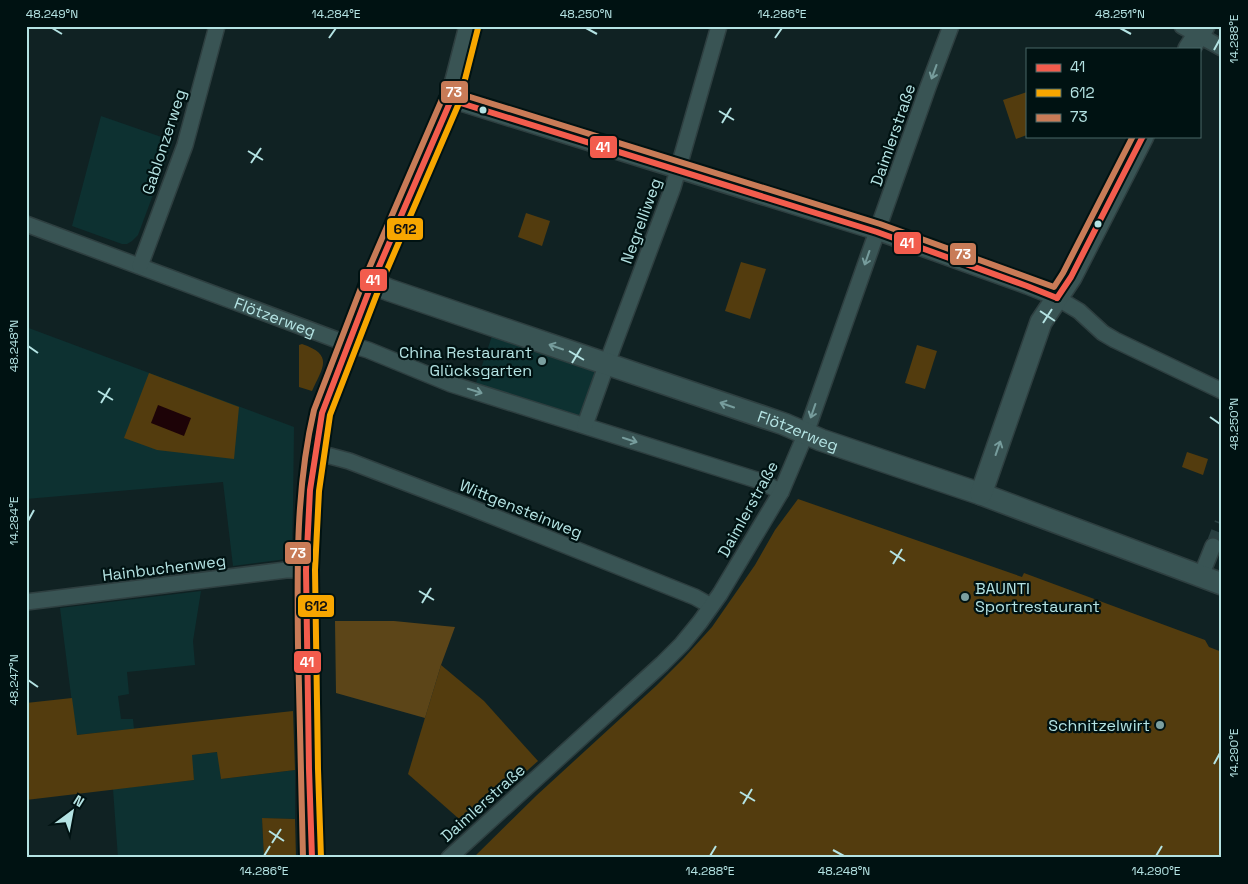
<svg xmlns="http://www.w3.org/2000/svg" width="1248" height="884" viewBox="0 0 1248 884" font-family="'Space Grotesk',sans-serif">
<rect width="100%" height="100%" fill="#102223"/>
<g fill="#0d3131">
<polygon points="101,116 173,141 138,235 132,241 127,244 122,244 72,226"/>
<polygon points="26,327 294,427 293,507 292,550 290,557 287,559 233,566 223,482 26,499"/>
<polygon points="492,336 597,370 581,415 578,417 475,386"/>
<polygon points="201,591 193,641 195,665 127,672 129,694 118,696 121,719 133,719 134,729 76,735 60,608"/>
<polygon points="218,752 221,779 295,770 295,819 262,818 264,858 118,858 113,789 194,780 191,755"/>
</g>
<g fill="#533c0e">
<polygon points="1027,92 1027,135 1016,139 1003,100"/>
<polygon points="526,213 550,221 542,246 518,237"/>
<polygon points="741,262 766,269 750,319 725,311"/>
<path d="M302 344C334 355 323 367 312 391L299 387V345Z"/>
<polygon points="917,345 937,351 925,389 905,383"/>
<polygon points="149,373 239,407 234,459 157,450 124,438"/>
<polygon points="1187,452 1208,459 1203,475 1182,467"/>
<polygon points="798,499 1022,577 1024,573 1205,640 1209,647 1222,652 1222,858 473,858 537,795 657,685 683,659 712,627 755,565 775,530"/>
<polygon points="441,665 484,701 538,761 466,825 408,774"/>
<polygon points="72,698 77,735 293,711 295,770 221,779 217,752 192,755 194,780 26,800 26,703"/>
<polygon points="262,818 295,819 296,858 264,858"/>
</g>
<polygon fill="#5c4518" points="335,621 394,621 455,627 441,665 425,718 336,693"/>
<polygon fill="#1d0307" points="158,405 191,418 184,436 151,423"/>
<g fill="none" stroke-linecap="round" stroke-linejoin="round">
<polyline stroke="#293f40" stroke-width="15" stroke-dasharray="15 8" stroke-linecap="butt" points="1213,546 1222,523"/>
<defs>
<g id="street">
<polyline points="1182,26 1222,48"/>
<polyline points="451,100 877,232 1027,286 1057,298 1079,311 1103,333 1115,340 1222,391"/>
<path id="s1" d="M26 224 348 344 368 350 451 384 760 481 781 492"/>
<polyline points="140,266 185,145 217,26"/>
<polyline points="585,425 610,355 673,187 719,26"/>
<polyline points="315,452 349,461 467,506 695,597 711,606"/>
<polyline points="1201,576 1213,546"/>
<polyline points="26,602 286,570 306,570"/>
<polyline points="449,858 662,664 682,644 700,622 720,594 781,492 806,433 928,87 951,26"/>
</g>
<g id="secondary">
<polyline points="1189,49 1204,26"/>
<path id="s2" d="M372 283 389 290 784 424 821 440 981 494 1222 584"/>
<polyline points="981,494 1041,322 1071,277 1143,136"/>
<polyline points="312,858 309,769 306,570 310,490 318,433 322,413 348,344 372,283 451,100 470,26"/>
</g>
</defs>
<use href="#street" stroke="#2e3f40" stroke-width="18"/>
<use href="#secondary" stroke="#2e3f40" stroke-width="24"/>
<use href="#street" stroke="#395454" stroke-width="15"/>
<use href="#secondary" stroke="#395454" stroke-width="21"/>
<defs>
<g id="bus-1">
<polyline points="451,100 877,232 1027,286 1057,298"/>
<polyline points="1057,298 1071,277 1143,136"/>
<polyline points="312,858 309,769 306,570 310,490 322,413 372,283 451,100"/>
</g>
<polyline id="bus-2" points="321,858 318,769 315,570 319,491 330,415 380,286 459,103 478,28"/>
<path id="bus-3" d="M303 858C301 787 299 716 298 645 297 566 296 487 314 410L364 280 443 97C445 92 449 91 454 92L880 224 1054 287 1063 273 1133 136"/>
</defs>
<use href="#bus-1" stroke="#001212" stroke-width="10"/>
<use href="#bus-2" stroke="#001212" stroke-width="10"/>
<use href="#bus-3" stroke="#001212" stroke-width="10"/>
<use href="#bus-1" stroke="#f25c4d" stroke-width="6"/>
<use href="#bus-2" stroke="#f7a600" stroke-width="6"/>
<use href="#bus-3" stroke="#c87b57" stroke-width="6"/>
</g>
<defs><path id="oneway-shaft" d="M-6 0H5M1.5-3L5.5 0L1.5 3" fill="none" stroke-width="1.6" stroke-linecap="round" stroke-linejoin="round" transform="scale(1.25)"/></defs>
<g stroke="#769c9c">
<use href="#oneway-shaft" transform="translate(934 72) rotate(110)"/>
<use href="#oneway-shaft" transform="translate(867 258) rotate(109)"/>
<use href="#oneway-shaft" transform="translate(556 347) rotate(-161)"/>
<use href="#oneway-shaft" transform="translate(475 391) rotate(17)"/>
<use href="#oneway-shaft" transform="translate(727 405) rotate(-161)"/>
<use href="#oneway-shaft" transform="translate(813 411) rotate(109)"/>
<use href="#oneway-shaft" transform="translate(630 440) rotate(18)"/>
<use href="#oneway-shaft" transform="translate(998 448) rotate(-71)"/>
</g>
<path fill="none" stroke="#b4e3e3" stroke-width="2" d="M52 28 62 34M586 28 597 34M1120 28 1131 34M329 38 336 28M775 38 782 28M1214 50 1220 39M719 111 734 120M722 123 731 108M248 151 263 160M251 163 261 148M1040 311 1055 321M1043 323 1052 309M28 346 38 353M569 351 584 360M572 363 581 348M98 391 113 400M101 403 110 388M1210 417 1220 424M28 521 34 510M890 551 905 561M893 564 902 549M419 591 434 600M422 603 431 588M28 680 38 687M1214 764 1220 753M740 792 755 801M743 804 752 789M269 831 284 841M272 843 281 829M833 850 844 856M264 856 270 846M710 856 716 846M1156 856 1162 846"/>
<g fill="#b4e3e3" stroke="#001212" stroke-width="2">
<circle cx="483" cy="110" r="4.5"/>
<circle cx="1098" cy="224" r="4.5"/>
</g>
<g fill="#7b9fa0" stroke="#001212" stroke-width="2">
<circle cx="542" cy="361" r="5"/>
<circle cx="965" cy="597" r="5"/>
<circle cx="1160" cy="725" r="5"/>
</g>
<g text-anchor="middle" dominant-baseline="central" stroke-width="4.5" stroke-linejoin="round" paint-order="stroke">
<g font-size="16" fill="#b4e3e3" stroke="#001212">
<text transform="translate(893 135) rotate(-71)">Daimlerstraße</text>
<text transform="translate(164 142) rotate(-72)">Gablonzerweg</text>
<text transform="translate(641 221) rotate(-70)">Negrelliweg</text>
<text stroke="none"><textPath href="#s1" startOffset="266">Flötzerweg</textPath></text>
<text stroke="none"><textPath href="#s2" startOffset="451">Flötzerweg</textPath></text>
<text transform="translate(521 509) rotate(22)">Wittgensteinweg</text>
<text transform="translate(748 509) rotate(-61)">Daimlerstraße</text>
<text transform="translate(164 568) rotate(-7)">Hainbuchenweg</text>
<text transform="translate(483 803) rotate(-42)">Daimlerstraße</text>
</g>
<g font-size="16" fill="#b4e3e3" stroke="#001212" text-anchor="end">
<text x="532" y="352">China Restaurant<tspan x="532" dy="18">Glücksgarten</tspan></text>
<text x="975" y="588" text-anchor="start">BAUNTI<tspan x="975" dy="18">Sportrestaurant</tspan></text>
<text x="1150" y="725">Schnitzelwirt</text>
</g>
</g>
<g stroke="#001212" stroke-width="2">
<rect x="440" y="80" width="29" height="24" rx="5" fill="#c87b57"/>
<rect x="589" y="135" width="29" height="24" rx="5" fill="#f25c4d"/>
<rect x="386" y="217" width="38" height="24" rx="5" fill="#f7a600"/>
<rect x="893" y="231" width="29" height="24" rx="5" fill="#f25c4d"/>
<rect x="949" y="242" width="28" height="24" rx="5" fill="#c87b57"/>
<rect x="359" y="268" width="29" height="24" rx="5" fill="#f25c4d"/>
<rect x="284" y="541" width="28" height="24" rx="5" fill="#c87b57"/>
<rect x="297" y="594" width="38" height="24" rx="5" fill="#f7a600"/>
<rect x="293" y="650" width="29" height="24" rx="5" fill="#f25c4d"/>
</g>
<g font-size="14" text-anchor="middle" font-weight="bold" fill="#fff">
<text x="454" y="97">73</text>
<text x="603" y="152">41</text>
<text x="907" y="248">41</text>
<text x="963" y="259">73</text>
<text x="373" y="285">41</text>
<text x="298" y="558">73</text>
<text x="307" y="667">41</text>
</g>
<g font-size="14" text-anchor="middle" font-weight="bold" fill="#111">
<text x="405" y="234">612</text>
<text x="316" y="611">612</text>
</g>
<rect width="1248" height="884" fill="none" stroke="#001212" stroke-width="55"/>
<rect x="1026" y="48" width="175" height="90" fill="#001212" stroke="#486666"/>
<rect x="1036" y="64" width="25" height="8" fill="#f25c4d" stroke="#486666"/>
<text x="1070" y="72" font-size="15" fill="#b4e3e3">41</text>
<rect x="1036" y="89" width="25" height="8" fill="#f7a600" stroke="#486666"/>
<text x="1070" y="98" font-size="15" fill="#b4e3e3">612</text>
<rect x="1036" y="114" width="25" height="8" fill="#c87b57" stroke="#486666"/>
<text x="1070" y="122" font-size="15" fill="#b4e3e3">73</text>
<g transform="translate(72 812) rotate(32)" stroke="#001212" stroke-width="4" paint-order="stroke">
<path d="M0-4L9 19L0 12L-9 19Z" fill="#b4e3e3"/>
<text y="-8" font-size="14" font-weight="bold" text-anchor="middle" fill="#b4e3e3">N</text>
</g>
<rect x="28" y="28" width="1192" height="828" fill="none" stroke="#b4e3e3" stroke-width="2"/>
<g font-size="12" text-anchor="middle" fill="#b4e3e3">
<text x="52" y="18">48.249°N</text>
<text x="336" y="18">14.284°E</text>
<text x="586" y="18">48.250°N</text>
<text x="782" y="18">14.286°E</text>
<text x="1120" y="18">48.251°N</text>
<text transform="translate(1234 39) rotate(-90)" y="4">14.288°E</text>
<text transform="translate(14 346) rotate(-90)" y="4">48.248°N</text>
<text transform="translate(1234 424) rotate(-90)" y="4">48.250°N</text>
<text transform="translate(14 521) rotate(-90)" y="4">14.284°E</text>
<text transform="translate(14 680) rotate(-90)" y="4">48.247°N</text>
<text transform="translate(1234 753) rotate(-90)" y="4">14.290°E</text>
<text x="264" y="875">14.286°E</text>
<text x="710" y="875">14.288°E</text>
<text x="844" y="875">48.248°N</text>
<text x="1156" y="875">14.290°E</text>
</g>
</svg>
